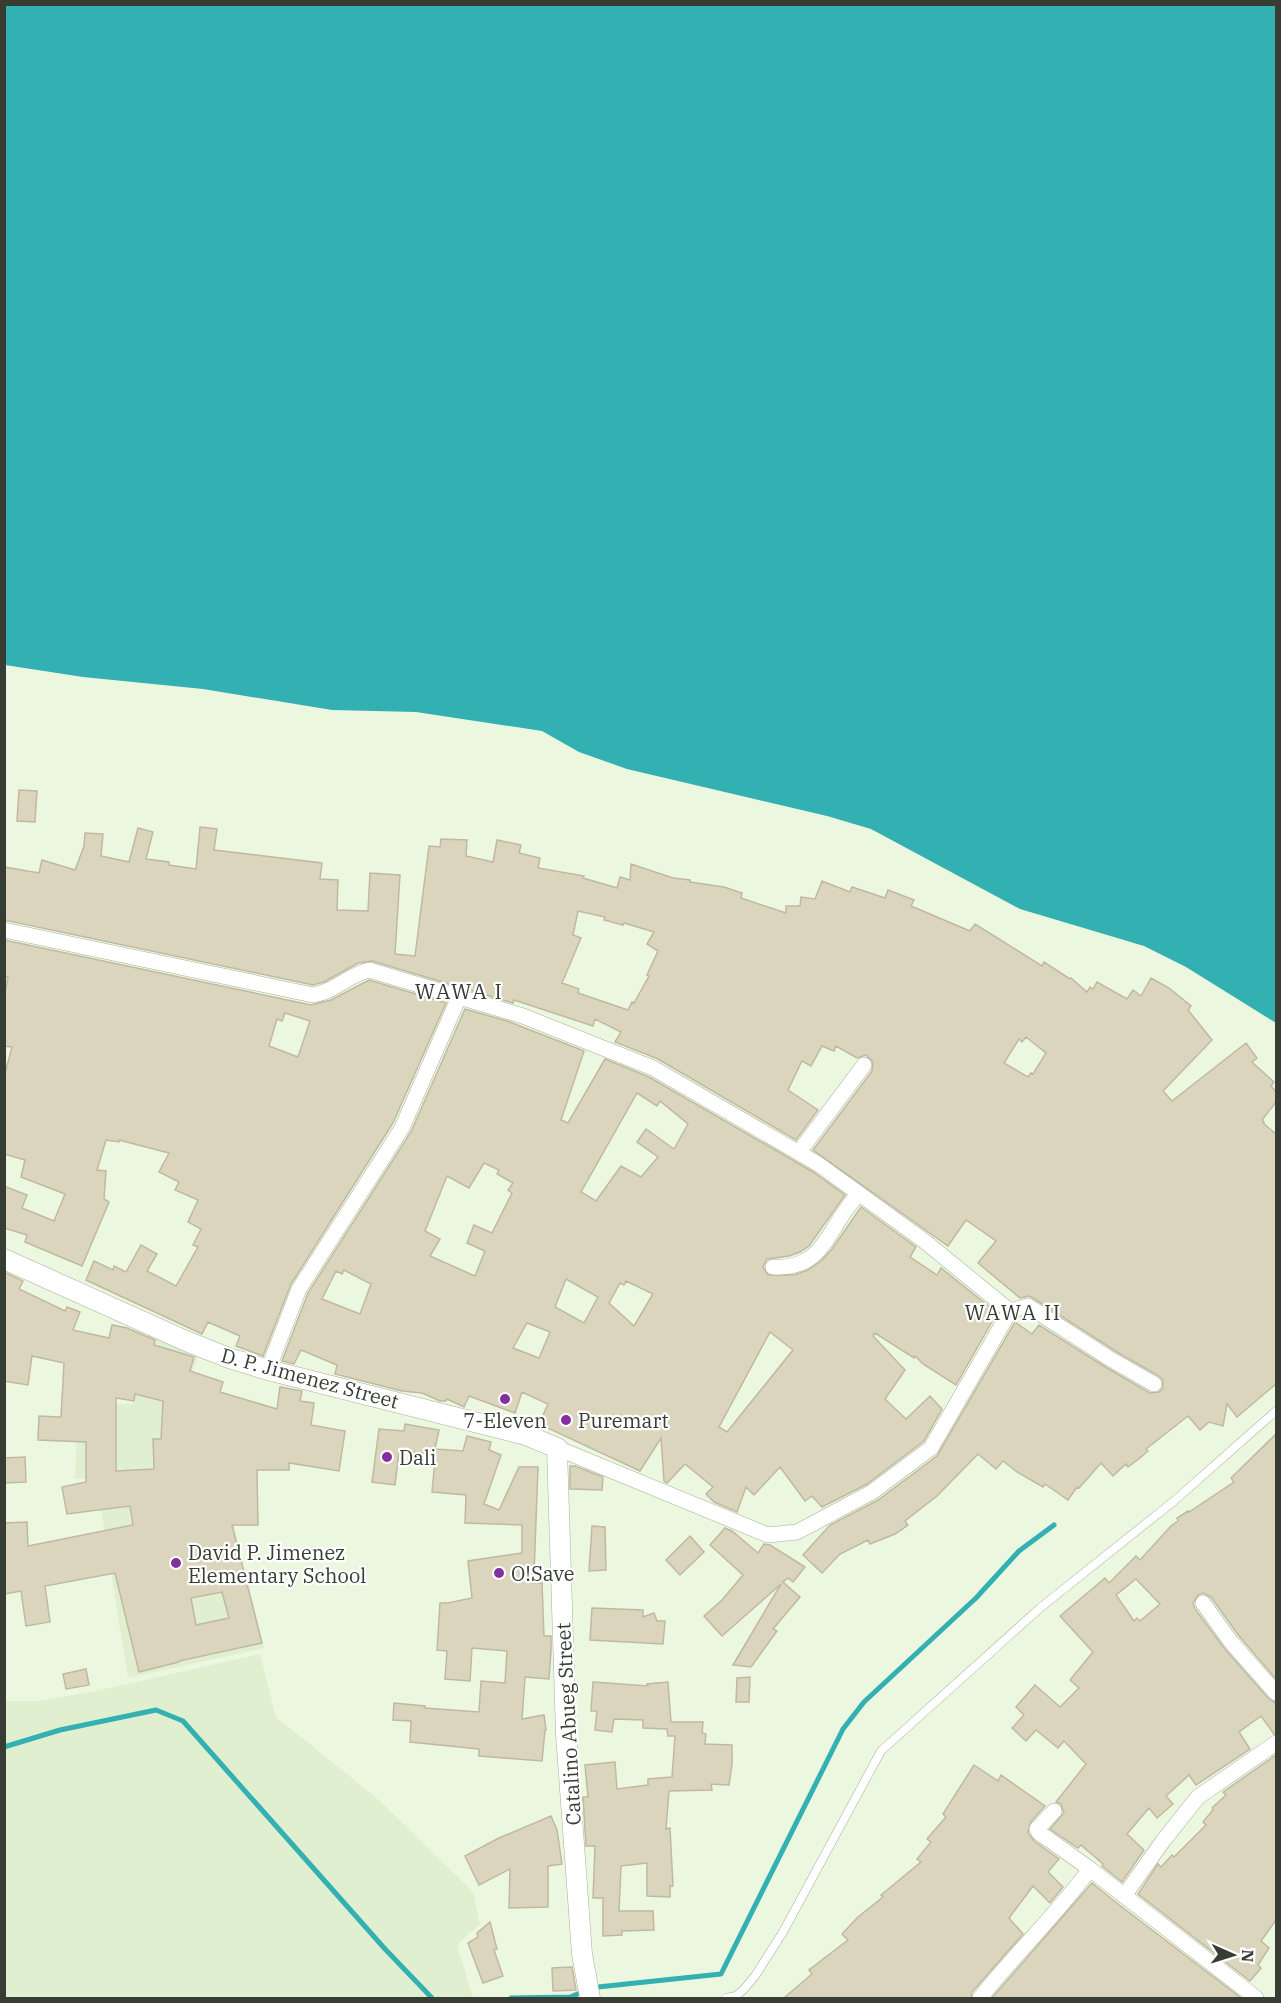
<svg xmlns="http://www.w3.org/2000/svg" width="1281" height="2003" viewBox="0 0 1281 2003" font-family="'IBM Plex Serif',serif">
<rect width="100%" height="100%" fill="#ecf7df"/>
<g fill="#e0efd0">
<polygon points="148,1332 199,1352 183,1403 222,1477 264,1648 128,1678 96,1478 75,1479 78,1405 133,1404"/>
<polygon points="260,1654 276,1717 379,1800 473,1892 480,1924 457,1945 473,1998 5,1998 5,1701 38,1701 96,1691"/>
</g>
<polygon fill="#33b0b1" points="4,5 1276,5 1276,1023 1186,967 1144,946 1020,909 871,829 827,816 627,769 579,752 542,731 416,712 332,710 203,689 83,677 5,665"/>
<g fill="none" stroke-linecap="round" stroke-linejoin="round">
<g stroke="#33b0b1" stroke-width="5">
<polyline points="4,1747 60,1730 156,1710 183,1721 385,1949 432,1998"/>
<polyline points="598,1987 721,1974 843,1729 864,1702 976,1598 1019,1551 1054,1525"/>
<polyline points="511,1998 570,1997 580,1993"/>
</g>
</g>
<g fill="#dcd5bd" stroke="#c0b9a1" stroke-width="1.5" fill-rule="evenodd">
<polygon points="19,790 37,791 35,822 17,821"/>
<path d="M200 827 217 829 214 850 322 863 320 879 338 880 337 910 368 911 370 873 400 875 395 954 415 956 429 846 440 847 441 839 467 840 466 856 493 862 497 840 521 845 519 853 540 858 538 868 584 876 583 878 617 888 620 877 630 880 631 864 673 878 690 880V882L724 887 742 893 741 898 786 913V906H800L801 897 815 899 822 881 850 892 852 887 885 898 888 890 914 900 911 906 970 931 975 924 1042 966 1044 962 1070 979 1071 978 1087 992 1090 987 1093 989 1097 982 1127 999 1133 990 1141 996 1151 978 1169 988 1191 1006 1188 1010 1212 1040 1163 1091 1172 1101 1246 1043 1257 1058 1252 1062 1274 1082 1271 1086 1276 1092V1102L1262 1120 1264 1122 1263 1123 1276 1134V1384L1237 1417 1227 1404 1223 1426 1209 1422 1200 1430 1188 1416 1146 1449 1148 1451 1140 1458 1128 1467 1126 1464 1113 1476 1101 1463 1079 1488 1077 1487 1068 1500 1045 1484 1043 1487 1017 1472 1003 1461 996 1469 978 1454 937 1496 905 1521 908 1525 895 1534 870 1544 868 1540 840 1554 822 1573 803 1555 830 1525 878 1500 937 1456 1015 1322 1032 1334 1039 1325 1107 1368 1150 1393 1159 1392 1163 1388V1380L1159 1376 1117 1352 1033 1298 1029 1296 1020 1298 978 1263 996 1241 966 1220 948 1246 813 1150 872 1071 873 1062 866 1055 857 1058 836 1046 834 1051 822 1046 811 1066 802 1061 788 1090 818 1110 796 1140 658 1059 615 1042 621 1032 595 1019 593 1026 514 1000 513 1003 372 961 358 963 324 982 313 985 4 920V867L39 873 42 860 75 870 84 846 85 833 103 834 101 856 129 862 138 828 153 832 146 859 169 862V865L196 869ZM578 911 605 917 604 920 623 925 624 923 654 932 647 944 658 951 647 975 649 976 634 1003 632 1002 628 1010 578 993 579 989 562 983 581 938 573 935ZM1026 1037 1046 1053 1033 1074 1031 1073 1028 1077 1004 1063 1019 1039 1022 1042Z"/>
<path d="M4 940 311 1005 331 1000 369 980 446 1003 393 1123 291 1284 263 1356 236 1346 240 1336 208 1322 202 1334 86 1280 94 1261 113 1270 114 1266 126 1272 141 1245 157 1254 147 1271 176 1286 198 1247 193 1245 201 1229 188 1222 198 1200 175 1190 179 1182 159 1172 169 1153 119 1140V1142L106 1140 97 1170 106 1171 104 1199 109 1202 82 1266 25 1242 27 1235 4 1228V1186L27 1195 22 1208 54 1221 65 1194 21 1177 25 1160 4 1154V1077L12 1047 4 1046V997L8 977H4ZM285 1013 310 1021 298 1057 269 1046 277 1019 282 1021Z"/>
<path d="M465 1009 507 1021 584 1051 561 1120 568 1123 605 1059 649 1077 813 1172 845 1195 809 1246 800 1252 789 1256 767 1259 763 1267 768 1275H794L808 1270 821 1261 832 1249 861 1207 916 1247 910 1257 937 1275 941 1268 997 1313 956 1385 923 1364 915 1356 914 1358 875 1333 873 1336 905 1370 885 1399 906 1419 930 1396 942 1409 924 1441 867 1484 822 1507 812 1496 805 1501 780 1467 754 1495 746 1487 737 1512 714 1502 706 1494 713 1487 685 1464 667 1483 664 1481 661 1438 640 1471 539 1424 548 1404 522 1392 515 1413 469 1396 464 1407 447 1399 446 1401H440L422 1393 402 1391 335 1374 337 1365 301 1350 294 1364 282 1361 308 1293 411 1132ZM637 1093 657 1106 660 1101 688 1124 674 1149 646 1129 637 1142 658 1157 641 1177 621 1166 596 1201 581 1192ZM484 1163 499 1170 497 1174 513 1183 508 1190 512 1193 492 1233 474 1225 467 1243 485 1251 475 1276 430 1256 440 1239 425 1231 447 1176 469 1188ZM344 1270 371 1284 360 1314 322 1299 336 1271 342 1274ZM566 1279 598 1297 584 1323 555 1307ZM626 1281 653 1294 634 1326 609 1303 620 1283 624 1285ZM527 1323 550 1332 539 1358 513 1348ZM770 1332 793 1350 727 1432 719 1427Z"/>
<path d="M4 1272 23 1281 19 1289 65 1311 67 1307 80 1312 73 1330 109 1338 112 1325 127 1328 155 1340 154 1345 194 1357 190 1371 223 1382 220 1392 277 1409 280 1387 302 1391 300 1401 314 1403 311 1425 345 1431 339 1471 289 1463V1470H257L258 1525H232L262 1643 179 1661V1662L139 1672 115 1573 45 1586 50 1622 26 1626 21 1591 4 1594V1523L27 1522 28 1546 133 1525 130 1506 67 1514 62 1487 86 1482V1442L38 1440 39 1416 61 1417 64 1363 32 1356 28 1385 4 1381ZM135 1394 163 1401 161 1439H153L154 1469 116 1471V1398L134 1401ZM222 1592 229 1618 196 1625 191 1598Z"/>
<polygon points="405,1424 439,1430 434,1453 399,1452 395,1485 372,1482 379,1429 404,1431"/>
<path d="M1276 1434V1679L1239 1636 1211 1597 1203 1593 1198 1595 1193 1603 1195 1609 1224 1648 1269 1699 1276 1703V1733L1274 1734 1261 1716 1239 1732 1250 1749 1196 1785 1189 1775 1166 1796 1173 1804 1157 1818 1149 1808 1127 1834 1144 1850 1122 1882 1102 1866 1103 1864 1081 1845 1078 1848 1050 1829 1064 1813 1061 1804 1056 1802 1086 1764 1064 1741 1058 1748 1036 1730 1026 1741 1012 1728 1024 1715 1016 1707 1035 1685 1060 1707 1079 1688 1070 1680 1093 1652 1060 1616 1105 1578 1109 1583 1136 1556 1140 1560 1171 1526 1178 1521 1177 1518 1188 1511 1189 1512 1234 1482 1231 1478ZM1136 1579 1160 1604 1140 1621 1137 1618 1134 1621 1116 1595Z"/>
<polygon points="467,1436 491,1442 489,1450 501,1455 484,1504 499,1510 519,1467 538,1467 534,1574 530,1574 532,1583 542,1583 544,1636 551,1636 551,1651 549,1679 525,1677 522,1719 544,1715 546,1730 545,1730 542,1761 479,1756 479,1749 410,1742 411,1721 393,1720 394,1703 425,1706 425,1708 479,1712 481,1681 505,1683 507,1651 472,1648 470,1681 445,1679 447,1651 437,1650 440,1603 448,1603 472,1598 468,1561 522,1553 522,1525 465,1523 466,1495 432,1492 436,1449 463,1451"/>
<polygon points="25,1457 26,1482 4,1483 4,1458"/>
<polygon points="570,1466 575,1466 603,1477 602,1490 570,1489"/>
<polygon points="592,1526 605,1527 606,1570 589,1571"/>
<polygon points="725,1528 732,1531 758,1553 764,1544 770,1545 805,1567 793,1582 788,1578 783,1582 800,1597 773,1629 777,1631 751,1667 733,1665 781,1584 722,1636 704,1616 722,1600 743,1575 710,1545"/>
<polygon points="690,1536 704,1552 680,1575 666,1560"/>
<polygon points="592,1608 643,1610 643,1617 654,1613 657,1621 665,1621 663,1644 590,1640"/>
<polygon points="86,1669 89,1685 66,1689 63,1674"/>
<polygon points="750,1677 749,1702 736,1702 737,1678"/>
<polygon points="593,1682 648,1686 647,1684 668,1682 671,1722 703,1722 702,1733 706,1734 705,1744 732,1745 732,1764 729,1785 711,1784 712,1790 669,1791 666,1829 670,1828 673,1886 670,1886 670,1897 647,1896 647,1863 621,1866 619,1911 653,1911 654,1930 622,1931 622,1935 603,1936 603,1898 593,1898 595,1846 586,1846 583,1797 588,1797 585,1765 615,1762 617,1789 648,1785 648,1779 672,1777 675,1736 668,1736 667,1729 643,1728 643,1720 614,1719 612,1732 595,1730 597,1711 591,1711"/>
<polygon points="1276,1755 1276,1920 1261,1941 1269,1948 1258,1965 1261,1968 1250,1981 1138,1894 1158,1864 1161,1867 1172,1855 1174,1857 1206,1825 1203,1822 1213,1810 1212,1808 1226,1795 1223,1792"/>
<polygon points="974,1765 998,1781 1001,1775 1045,1806 1030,1823 1028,1833 1034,1841 1059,1859 1048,1872 1063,1887 1050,1903 1033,1886 1009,1918 1023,1934 972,1992 971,1998 784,1998 812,1974 809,1970 848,1940 842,1934 858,1917 883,1897 881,1895 921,1862 917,1859 931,1842 927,1839 946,1817 943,1814"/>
<polygon points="551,1816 557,1830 562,1864 548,1866 548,1907 509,1908 510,1869 479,1885 465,1856 499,1838"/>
<polygon points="1092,1883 1118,1904 1241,1998 992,1998"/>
<polygon points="490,1922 497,1949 494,1950 503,1976 483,1983 468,1943 478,1937 477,1933"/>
<polygon points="572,1967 576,1990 553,1991 552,1968"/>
</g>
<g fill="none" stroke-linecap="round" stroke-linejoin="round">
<defs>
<polyline id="service" points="726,1998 736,1996 744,1989 755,1976 783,1932 881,1751 1040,1608 1174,1501 1276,1411"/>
<g id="minor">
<path d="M4 930 313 995C334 992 348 975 369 970L523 1016 653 1068 818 1164 923 1240 1010 1311 931 1448 872 1492 797 1532 768 1535 557 1448"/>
<polyline points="799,1152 864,1065"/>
<path d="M773 1267C827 1270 827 1225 859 1194"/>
<polyline points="1010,1311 1028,1306 1112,1360 1154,1384"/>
<polyline points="268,1370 299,1289 402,1128 459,997"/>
<polyline points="1203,1603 1231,1642 1276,1693"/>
<polyline points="1054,1811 1037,1829 1039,1833 1051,1841 1090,1869 1256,1998"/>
<polyline points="1124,1896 1163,1841 1198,1797 1276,1743"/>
<path d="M980 1998C1015 1954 1056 1915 1090 1869"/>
</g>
<polyline id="tertiary" points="4,1259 186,1341 229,1358 268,1370 526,1435 557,1448 566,1734 582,1954 590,1998"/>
</defs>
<use href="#service" stroke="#a5b099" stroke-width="9"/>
<use href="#minor" stroke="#a5b099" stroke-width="16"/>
<use href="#tertiary" stroke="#a5b099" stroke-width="21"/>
<use href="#service" stroke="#fff" stroke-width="8"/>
<use href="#minor" stroke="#fff" stroke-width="15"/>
<use href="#tertiary" stroke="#fff" stroke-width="20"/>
</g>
<g fill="#832f9e" stroke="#fff" stroke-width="2">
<circle cx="505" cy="1399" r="6"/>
<circle cx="566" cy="1420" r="6"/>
<circle cx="387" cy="1457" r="6"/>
<circle cx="176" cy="1563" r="6"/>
<circle cx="499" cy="1573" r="6"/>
</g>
<g text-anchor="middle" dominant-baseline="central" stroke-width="4.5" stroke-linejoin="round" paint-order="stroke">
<g font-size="20" fill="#383d33" stroke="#fff">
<text transform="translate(310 1378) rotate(15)">D. P. Jimenez Street</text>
<text transform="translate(568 1724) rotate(-93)">Catalino Abueg Street</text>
</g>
<g font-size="20" fill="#383d33" stroke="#fff" text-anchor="start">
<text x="505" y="1420" text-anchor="middle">7-Eleven</text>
<text x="578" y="1420">Puremart</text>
<text x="399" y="1457">Dali</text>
<text x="188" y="1552">David P. Jimenez<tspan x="188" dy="23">Elementary School</tspan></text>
<text x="511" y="1573">O!Save</text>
</g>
<g font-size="21" letter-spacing="1.5" fill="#383d33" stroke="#fff">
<text x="459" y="991">WAWA I</text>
<text x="1013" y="1312">WAWA II</text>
</g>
</g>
<rect width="1281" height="2003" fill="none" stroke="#383d33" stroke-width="12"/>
<g transform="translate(1233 1955) rotate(93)" stroke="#ffffff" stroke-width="4.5" paint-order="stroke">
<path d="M0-4.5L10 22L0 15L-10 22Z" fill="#383d33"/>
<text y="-9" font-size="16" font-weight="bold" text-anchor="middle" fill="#383d33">N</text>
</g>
</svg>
